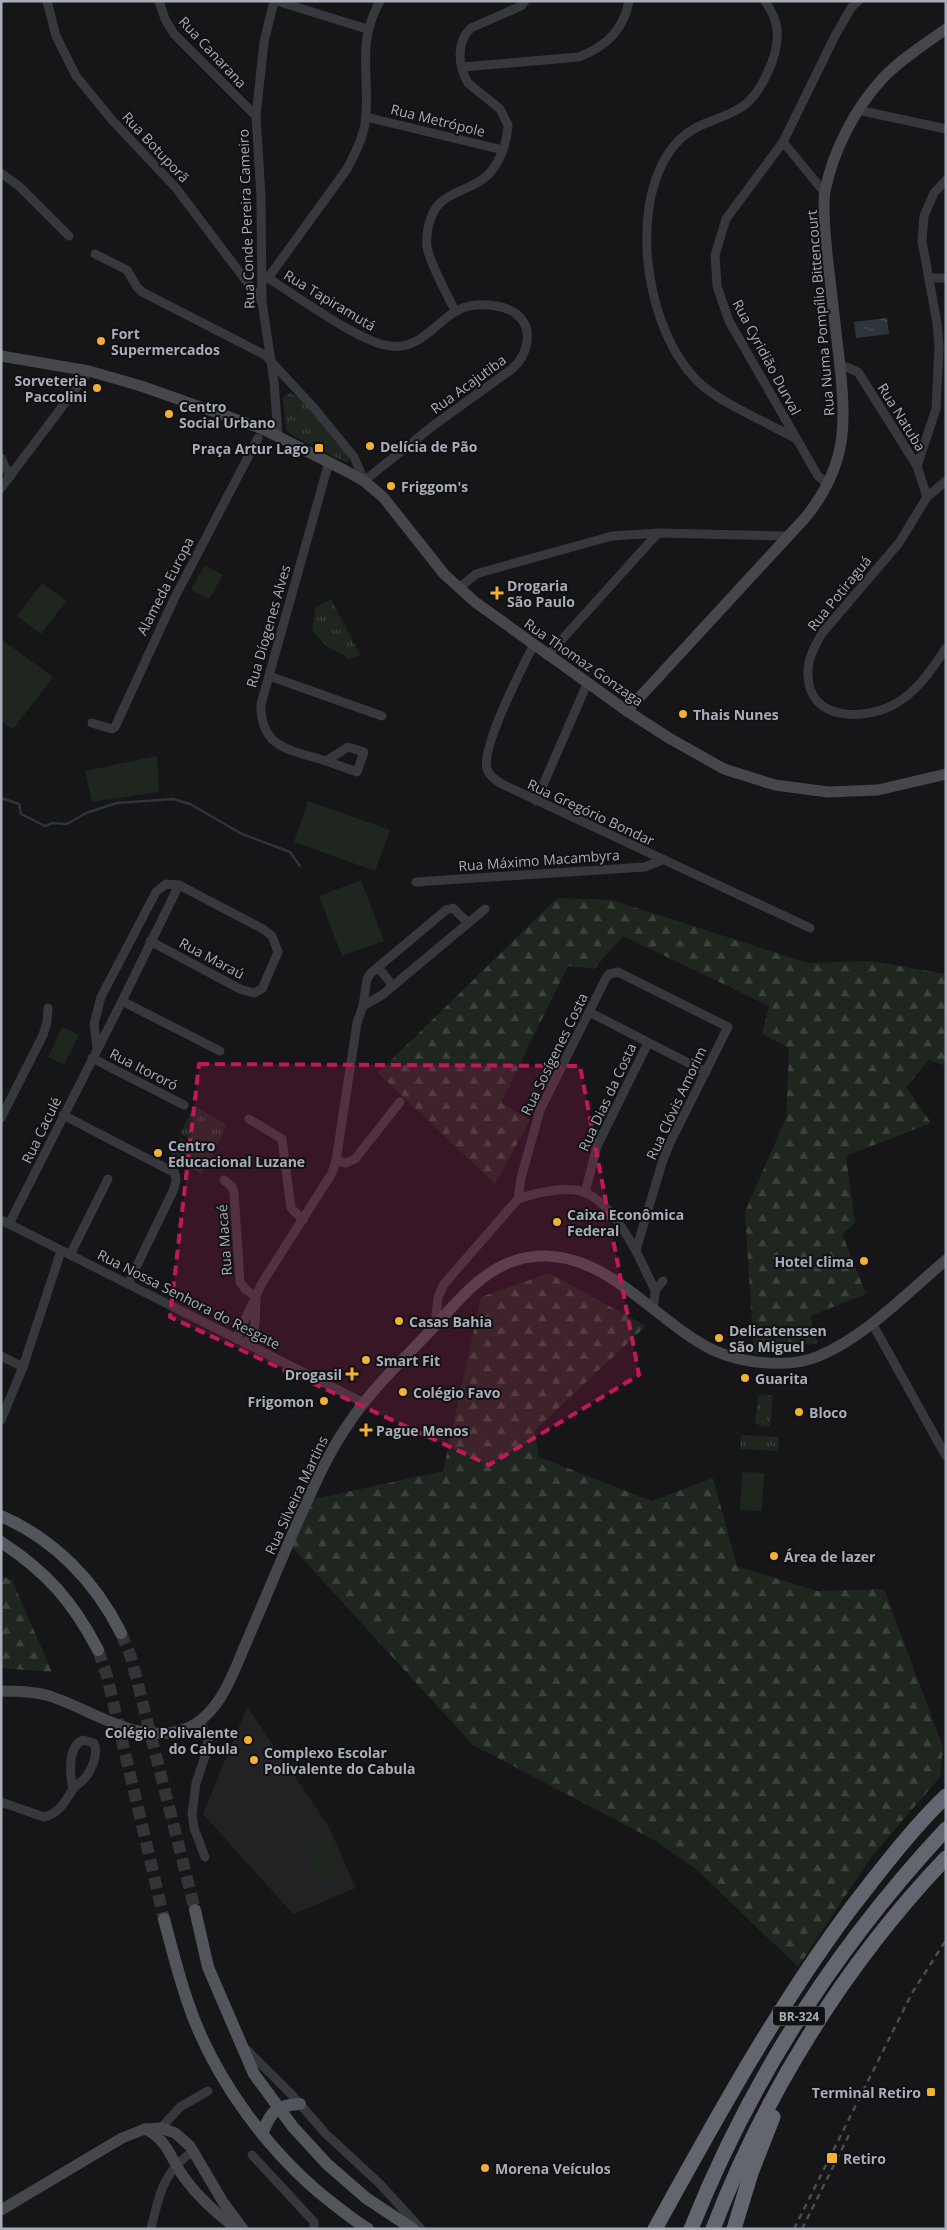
<svg xmlns="http://www.w3.org/2000/svg" width="947" height="2230" viewBox="0 0 947 2230" font-family="'Open Sans',sans-serif">
<defs>
<pattern id="grass-tufts" width="24" height="20" patternUnits="userSpaceOnUse" patternTransform="scale(1.25)"><rect width="24" height="20" fill="#1e261f"/><path d="M3 7l-1-3M5 7V3M7 7l1-3M15 17l-1-3M17 17v-4M19 17l1-3" fill="none" stroke="#3c433d"/></pattern>
<pattern id="forest-firs" width="22" height="20" patternUnits="userSpaceOnUse" patternTransform="scale(1.25)"><rect width="22" height="20" fill="#1e261f"/><path d="M5 1l3.5 6h-7zM16 11l3.5 6h-7z" fill="#3c433d"/></pattern>
<pattern id="water-ripples" width="26" height="14" patternUnits="userSpaceOnUse" patternTransform="scale(1.25)"><rect width="26" height="14" fill="#2c353c"/><path d="M2 4q2-2 4 0t4 0M15 11q2-2 4 0t4 0" fill="none" stroke="#485056"/></pattern>
</defs>
<rect width="100%" height="100%" fill="#161618"/>
<polygon fill="#222225" points="247,1707 328,1825 356,1888 293,1914 203,1814"/>
<g fill="url(#grass-tufts)">
<polygon points="290,393 301,399 349,458 349,462 345,462 295,437 286,430 283,397"/>
<polygon points="331,599 360,655 348,660 346,656 327,647 312,630 316,607"/>
<polygon points="194,1106 227,1125 214,1151 180,1134"/>
<polygon points="762,1394 773,1396 770,1427 760,1426 755,1422 758,1396"/>
<polygon points="741,1435 779,1437 778,1451 740,1449"/>
</g>
<g fill="url(#forest-firs)">
<polygon points="557,898 612,900 808,963 872,961 946,974 946,1066 929,1060 906,1087 931,1123 846,1156 855,1223 842,1234 866,1294 810,1316 817,1343 754,1354 745,1212 786,1118 789,1048 762,1034 769,1006 623,936 594,969 568,966 501,1103 530,1120 495,1184 378,1073"/>
<polygon points="549,1273 646,1326 534,1431 539,1457 652,1501 713,1478 737,1566 817,1591 884,1589 943,1747 940,1777 872,1856 798,1967 696,1869 654,1840 473,1745 290,1545 310,1500 443,1471 481,1297"/>
<polygon points="1,1576 12,1580 52,1672 1,1668"/>
</g>
<g fill="#1e261f">
<polygon points="205,565 223,575 209,599 191,590"/>
<polygon points="42,583 66,601 41,634 17,616"/>
<polygon points="1,639 53,677 13,729 1,721"/>
<polygon points="157,756 159,792 92,802 85,771"/>
<polygon points="308,801 390,830 375,871 294,842"/>
<polygon points="361,880 384,941 342,956 319,896"/>
<polygon points="62,1027 79,1035 64,1065 48,1057"/>
<polygon points="180,1138 213,1154 202,1174 170,1157"/>
<polygon points="742,1472 764,1473 762,1511 740,1510"/>
<polygon points="329,1840 341,1872 319,1880 307,1848"/>
</g>
<polygon fill="url(#water-ripples)" points="887,318 889,334 856,338 854,322"/>
<g fill="none" stroke-linecap="round" stroke-linejoin="round">
<polyline stroke="#2c353c" stroke-width="2.5" points="1,798 19,804 21,814 45,826 53,823 67,824 86,813 117,803 173,799 190,804 242,834 290,852 300,866"/>
<g stroke="#333438" stroke-width="12" stroke-dasharray="12 6" stroke-linecap="butt">
<polyline points="121,1633 131,1657 195,1910"/>
<polyline points="98,1650 107,1676 164,1919"/>
</g>
<g stroke="#37383d" stroke-width="9">
<polyline points="47,1 56,36 76,76 112,120 176,188 262,302"/>
<polyline points="159,1 165,19 174,34 256,116"/>
<polyline points="274,1 264,42 256,116 261,196 262,302 274,381 278,436"/>
<polyline points="277,1 367,29"/>
<path d="M765 1C771 10 776 19 777 29 780 53 761 96 740 108 714 124 691 121 670 151 627 212 647 338 703 386 725 405 768 423 795 438"/>
<path d="M463 67 579 57C605 47 624 30 629 1"/>
<polyline points="858,110 946,129"/>
<polyline points="366,117 503,150"/>
<polyline points="783,142 825,193"/>
<polyline points="1,173 20,187 69,236"/>
<path d="M95 254 127 270 137 287 142 292 265 355 314 408 354 457 364 481 434 425 512 369C527 356 536 328 515 313 505 306 488 304 475 305 441 308 427 351 390 346 361 343 295 295 268 278"/>
<path d="M264 278H268L347 169C356 152 365 134 366 115 369 72 357 42 380 1"/>
<polyline points="929,278 946,278"/>
<path d="M455 311C446 291 431 267 427 247 426 239 427 232 429 224 437 192 460 195 483 179 499 167 507 144 508 125L500 109 468 83C458 66 456 42 471 28L521 6 525 1"/>
<polyline points="840,366 846,367 858,372 917,466 927,497"/>
<polyline points="1,458 10,477"/>
<polyline points="917,466 936,409 939,347 937,323 922,241 924,216 934,193 946,180"/>
<path d="M946 481 927 497 899 543 823 632C815 645 807 659 808 675 809 721 864 721 895 704 918 691 931 670 946 648"/>
<polyline points="828,484 818,476 729,321 717,286 715,255 726,219 783,142 835,36 851,8 858,1"/>
<polyline points="1,488 89,371"/>
<polyline points="459,588 476,574 486,571 612,536 658,533 788,536"/>
<path d="M533 646C522 668 481 747 487 769 490 777 497 781 504 785L810 928"/>
<polyline points="547,656 658,533"/>
<polyline points="269,676 382,716"/>
<polyline points="92,723 112,729 115,727 175,597 258,438"/>
<polygon points="348,747 364,752 357,772 326,761"/>
<path d="M326 761C292 750 260 749 261 704L329 462"/>
<polyline points="536,801 587,684"/>
<polyline points="416,882 645,867 662,860"/>
<polyline points="378,967 393,986"/>
<polyline points="122,1001 220,1051"/>
<polyline points="363,1006 367,979 371,973 446,910 453,908 468,923"/>
<polyline points="589,1012 706,1072"/>
<polyline points="97,1048 94,1024 101,997 156,892 166,884 179,885 263,929 272,936 278,952 262,989 254,993 240,989 150,941"/>
<polyline points="92,1058 184,1105"/>
<polyline points="63,1115 175,1173 176,1181 173,1191 128,1284"/>
<polyline points="1,1118 43,1035 47,1022 48,1008"/>
<polyline points="249,1119 282,1139 291,1208 303,1220"/>
<polyline points="336,1161 346,1163 355,1159 400,1102"/>
<polyline points="224,1180 232,1187 234,1193 240,1282 246,1290 256,1296"/>
<polyline points="585,1193 597,1146 648,1043"/>
<polyline points="518,1199 521,1178 540,1110 605,980 609,974 618,972 728,1027 669,1145 662,1163 636,1250"/>
<path d="M518 1199C535 1193 569 1185 586 1193 613 1205 636 1249 647 1274 650 1280 654 1286 655 1292 655 1297 654 1303 653 1307"/>
<polyline points="1,1220 364,1403"/>
<polyline points="9,1224 122,1001 179,885"/>
<polyline points="70,1255 108,1179"/>
<polyline points="655,1291 663,1281"/>
<polyline points="872,1323 946,1456"/>
<polyline points="435,1326 438,1297 444,1284 518,1199"/>
<polyline points="236,1339 262,1283 332,1173 336,1161 357,1023 363,1006 382,995 485,909"/>
<polyline points="247,1344 255,1325 256,1299"/>
<polyline points="1,1356 23,1367"/>
<polyline points="1,1420 23,1367 61,1251"/>
<polyline points="200,1720 208,1740 207,1750 196,1783 192,1814 194,1828 205,1857"/>
<path d="M1 1802 44 1817C59 1814 64 1802 72 1791 75 1786 80 1783 83 1780 91 1772 99 1754 94 1743L83 1740C67 1746 70 1776 73 1789"/>
<polyline points="247,2050 292,2095 326,2134 380,2184 421,2229"/>
<polyline points="161,2128 180,2107 208,2091"/>
<polyline points="252,2155 314,2222 314,2229"/>
<path d="M151 2229C158 2197 164 2169 194 2151"/>
</g>
<g stroke="#45474d" stroke-width="11">
<polyline points="1,356 89,371 141,386 263,429 346,471 364,481 383,497 444,574 475,602 627,711 669,738 724,769 775,785 828,792 878,790 946,774"/>
<path d="M627 711 805 518C849 464 846 422 839 357 835 326 832 295 828 263 826 245 822 209 825 191 833 151 855 108 883 78 901 59 925 44 946 29"/>
<path d="M1 1691C16 1691 31 1691 46 1695 89 1707 137 1747 185 1729 219 1716 233 1674 246 1643 264 1602 281 1560 299 1519 314 1486 328 1453 349 1423 372 1388 405 1358 433 1328 457 1302 482 1270 517 1260 597 1237 651 1320 713 1350 730 1358 750 1362 769 1363 786 1364 803 1363 819 1356 866 1336 907 1293 946 1260"/>
<path d="M145 2129C170 2141 170 2160 186 2180 200 2199 217 2214 237 2229"/>
<polyline points="1,2210 122,2138 145,2129 161,2128 175,2133 190,2146 223,2202 243,2229"/>
</g>
<g stroke="#53555c" stroke-width="12">
<path d="M1 1516C54 1539 95 1581 121 1633"/>
<path d="M1 1542C47 1572 73 1602 98 1650"/>
<polyline points="195,1910 208,1967 254,2074 293,2127 327,2164 366,2198 413,2229"/>
<path d="M164 1919C171 1946 178 1973 187 2000 213 2079 273 2160 340 2209 349 2216 358 2223 368 2229"/>
<path d="M262 2134C271 2112 275 2105 300 2104"/>
</g>
<g stroke="#63666e" stroke-width="15">
<path d="M655 2229C717 2117 778 2005 855 1903 884 1866 912 1829 946 1796"/>
<path d="M691 2229C751 2078 835 1948 946 1829"/>
<path d="M713 2229C765 2093 845 1964 946 1858"/>
<polyline points="734,2229 751,2173 773,2117"/>
</g>
<g stroke="#4a4c52" stroke-width="2.5" stroke-dasharray="6 5" stroke-linecap="butt">
<polyline points="794,2229 912,1993 946,1940"/>
<polyline points="802,2229 850,2133"/>
</g>
</g>
<path fill="#c2185b" fill-opacity="0.2" stroke="#c2185b" stroke-width="4" stroke-dasharray="10 6" stroke-linejoin="round" d="M199 1064 580 1066 639 1375 489 1465 170 1317Z"/>
<g fill="#f2b134" stroke="#111113" stroke-width="2">
<circle cx="101" cy="341" r="5"/>
<circle cx="97" cy="388" r="5"/>
<circle cx="169" cy="414" r="5"/>
<circle cx="370" cy="446" r="5"/>
<rect x="314" y="443" width="10" height="10" rx="2.5"/>
<circle cx="391" cy="486" r="5"/>
<path d="M494.5 585.5h5v5h5v5h-5v5h-5v-5h-5v-5h5z"/>
<circle cx="683" cy="714" r="5"/>
<circle cx="158" cy="1153" r="5"/>
<circle cx="557" cy="1222" r="5"/>
<circle cx="864" cy="1261" r="5"/>
<circle cx="399" cy="1321" r="5"/>
<circle cx="719" cy="1338" r="5"/>
<circle cx="366" cy="1360" r="5"/>
<path d="M349.5 1366.5h5v5h5v5h-5v5h-5v-5h-5v-5h5z"/>
<circle cx="745" cy="1378" r="5"/>
<circle cx="403" cy="1392" r="5"/>
<circle cx="324" cy="1401" r="5"/>
<circle cx="799" cy="1412" r="5"/>
<path d="M363.5 1422.5h5v5h5v5h-5v5h-5v-5h-5v-5h5z"/>
<circle cx="774" cy="1556" r="5"/>
<circle cx="248" cy="1740" r="5"/>
<circle cx="254" cy="1760" r="5"/>
<rect x="926" y="2087" width="10" height="10" rx="2.5"/>
<rect x="826" y="2152" width="12" height="12" rx="2.5"/>
<circle cx="485" cy="2168" r="5"/>
</g>
<g text-anchor="middle" dominant-baseline="central" stroke-width="4" stroke-linejoin="round" paint-order="stroke">
<rect fill="#111113" stroke="#7b7e86" stroke-width="1" x="773" y="2006.5" width="52" height="19" rx="4"/>
<g font-size="12" font-weight="bold" fill="#a8adb8">
<text x="799" y="2016">BR-324</text>
</g>
<g font-size="14" fill="#a8adb8" stroke="#111113">
<text transform="translate(213 52) rotate(47)">Rua Canarana</text>
<text transform="translate(438 120) rotate(14)">Rua Metrópole</text>
<text transform="translate(156 147) rotate(47)">Rua Botuporã</text>
<text transform="translate(246 219) rotate(-92)">Rua Conde Pereira Cameiro</text>
<text transform="translate(330 300) rotate(31)">Rua Tapiramutá</text>
<text transform="translate(820 313) rotate(-95)">Rua Numa Pompílio Bittencourt</text>
<text transform="translate(767 357) rotate(62)">Rua Cyridião Durval</text>
<text transform="translate(468 384) rotate(-36)">Rua Acajutiba</text>
<text transform="translate(902 417) rotate(58)">Rua Natuba</text>
<text transform="translate(165 586) rotate(-63)">Alameda Europa</text>
<text transform="translate(839 593) rotate(-51)">Rua Potiraguá</text>
<text transform="translate(268 626) rotate(-74)">Rua Díogenes Alves</text>
<text transform="translate(584 662) rotate(35)">Rua Thomaz Gonzaga</text>
<text transform="translate(591 812) rotate(25)">Rua Gregório Bondar</text>
<text transform="translate(539 860) rotate(-4)">Rua Máximo Macambyra</text>
<text transform="translate(212 958) rotate(28)">Rua Maraú</text>
<text transform="translate(554 1054) rotate(-64)">Rua Sosígenes Costa</text>
<text transform="translate(144 1069) rotate(27)">Rua Itororó</text>
<text transform="translate(607 1097) rotate(-65)">Rua Dias da Costa</text>
<text transform="translate(676 1103) rotate(-65)">Rua Clóvis Amorim</text>
<text transform="translate(41 1130) rotate(-64)">Rua Caculé</text>
<text transform="translate(224 1240) rotate(-94)">Rua Macaé</text>
<text transform="translate(189 1299) rotate(27)">Rua Nossa Senhora do Resgate</text>
<text transform="translate(296 1495) rotate(-65)">Rua Silveira Martins</text>
</g>
<g font-size="14" font-weight="bold" fill="#a8adb8" stroke="#111113" text-anchor="start">
<text x="111" y="333">Fort<tspan x="111" dy="16">Supermercados</tspan></text>
<text x="87" y="380" text-anchor="end">Sorveteria<tspan x="87" dy="16">Paccolini</tspan></text>
<text x="179" y="406">Centro<tspan x="179" dy="16">Social Urbano</tspan></text>
<text x="380" y="446">Delícia de Pão</text>
<text x="309" y="448" text-anchor="end">Praça Artur Lago</text>
<text x="401" y="486">Friggom's</text>
<text x="507" y="585">Drogaria<tspan x="507" dy="16">São Paulo</tspan></text>
<text x="693" y="714">Thais Nunes</text>
<text x="168" y="1145">Centro<tspan x="168" dy="16">Educacional Luzane</tspan></text>
<text x="567" y="1214">Caixa Econômica<tspan x="567" dy="16">Federal</tspan></text>
<text x="854" y="1261" text-anchor="end">Hotel clima</text>
<text x="409" y="1321">Casas Bahia</text>
<text x="729" y="1330">Delicatenssen<tspan x="729" dy="16">São Miguel</tspan></text>
<text x="376" y="1360">Smart Fit</text>
<text x="342" y="1374" text-anchor="end">Drogasil</text>
<text x="755" y="1378">Guarita</text>
<text x="413" y="1392">Colégio Favo</text>
<text x="314" y="1401" text-anchor="end">Frigomon</text>
<text x="809" y="1412">Bloco</text>
<text x="376" y="1430">Pague Menos</text>
<text x="784" y="1556">Área de lazer</text>
<text x="238" y="1732" text-anchor="end">Colégio Polivalente<tspan x="238" dy="16">do Cabula</tspan></text>
<text x="264" y="1752">Complexo Escolar<tspan x="264" dy="16">Polivalente do Cabula</tspan></text>
<text x="921" y="2092" text-anchor="end">Terminal Retiro</text>
<text x="843" y="2158">Retiro</text>
<text x="495" y="2168">Morena Veículos</text>
</g>
</g>
<rect width="947" height="2230" fill="none" stroke="#a8adb8" stroke-width="5"/>
</svg>
